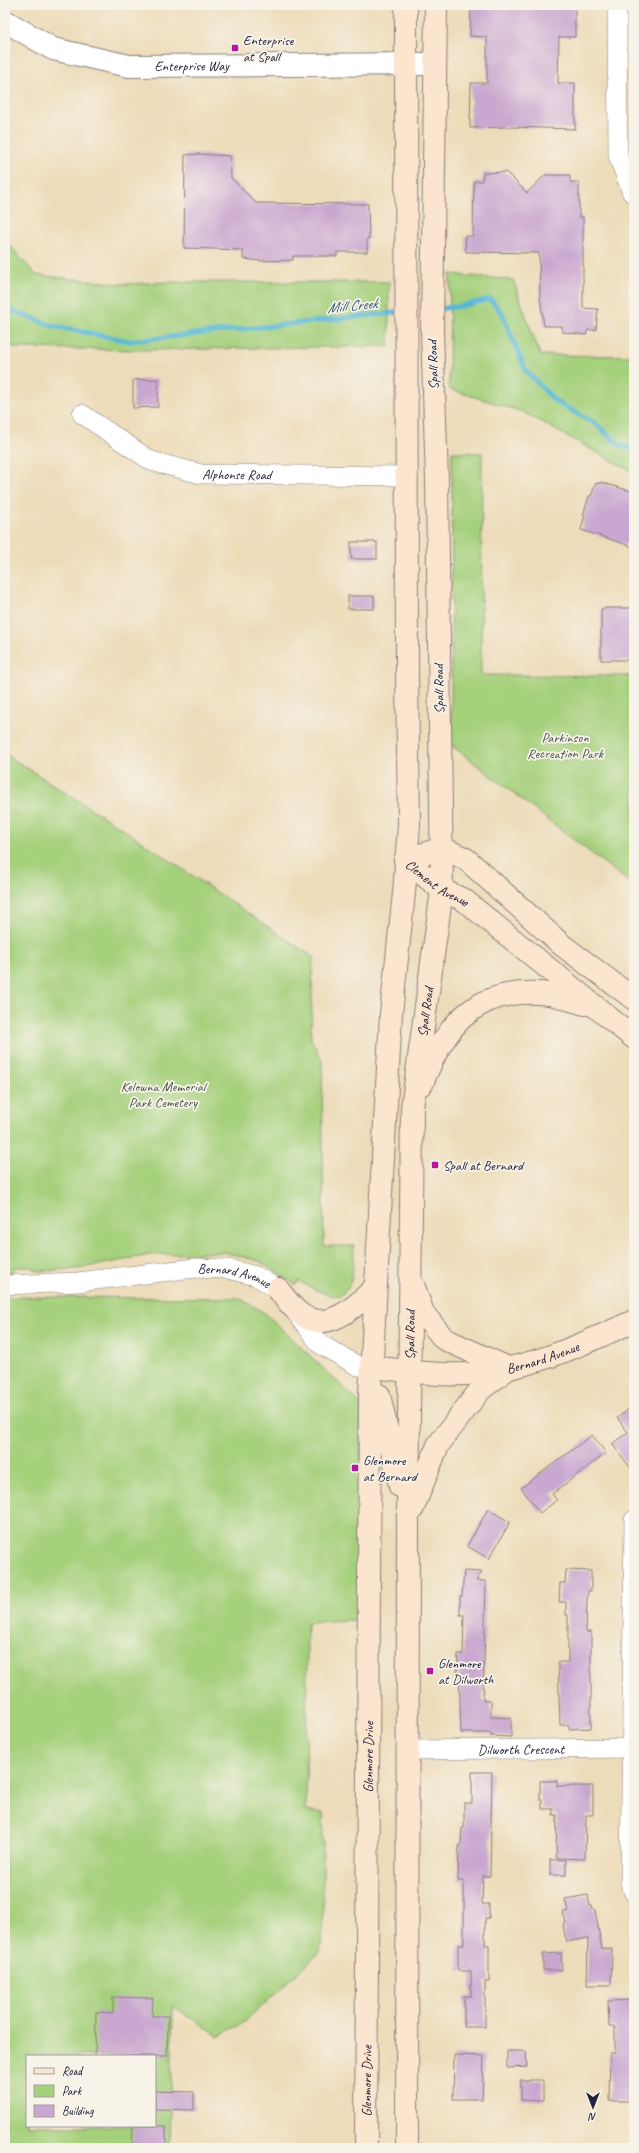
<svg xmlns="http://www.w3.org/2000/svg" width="639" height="2153" viewBox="0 0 639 2153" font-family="Caveat,sans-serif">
<rect width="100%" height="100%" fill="#f7f3e8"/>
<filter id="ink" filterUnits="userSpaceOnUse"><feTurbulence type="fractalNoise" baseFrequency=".025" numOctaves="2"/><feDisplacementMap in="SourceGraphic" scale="8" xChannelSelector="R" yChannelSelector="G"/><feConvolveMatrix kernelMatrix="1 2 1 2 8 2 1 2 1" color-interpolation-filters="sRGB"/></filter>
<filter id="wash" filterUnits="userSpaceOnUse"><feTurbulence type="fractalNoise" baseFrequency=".012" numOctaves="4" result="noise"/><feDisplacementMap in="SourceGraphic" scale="16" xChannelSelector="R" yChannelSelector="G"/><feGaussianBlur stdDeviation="0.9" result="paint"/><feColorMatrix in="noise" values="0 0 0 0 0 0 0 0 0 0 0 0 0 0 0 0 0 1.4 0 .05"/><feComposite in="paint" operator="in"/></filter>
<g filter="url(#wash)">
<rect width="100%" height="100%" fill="#eddcb9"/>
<g fill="#a5d07c" stroke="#64795c" fill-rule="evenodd">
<polygon points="5,240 36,275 121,284 168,282 389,282 389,346 140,350 17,348 5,344"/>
<polygon points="450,274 513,280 540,355 634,356 634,470 629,470 523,412 449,389"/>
<polygon points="452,452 482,453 481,675 634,676 634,886 451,745"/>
<path d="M5 754 129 833 313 957 311 1039 322 1060 324 1246H354C353 1296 347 1309 299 1281L296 1285 259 1261 224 1252 150 1255 77 1269 39 1271 30 1267H13V1272L5 1275Z"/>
<path d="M14 1297 239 1298 266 1314 361 1404V1612L356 1620 307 1622 306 1811 323 1813V1929L320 1952 246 2021 218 2036 173 2006 170 2148H5V1299ZM27 2056H155V2126H27Z"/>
</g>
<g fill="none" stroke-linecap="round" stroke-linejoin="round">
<g stroke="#55b7d4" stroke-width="5">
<polyline points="5,308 53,326 130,341 402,312"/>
<polyline points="438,309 461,306 490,299 502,313 526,371 555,401 596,424 621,446 634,449"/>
</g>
</g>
<g id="blocks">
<g fill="#caa7d0">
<polygon points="471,5 575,5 575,37 559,37 558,83 575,83 575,129 509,127 470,128 471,83 487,83 487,37 470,36"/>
<polygon points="199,154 230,156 231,178 256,203 368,204 369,239 367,238 367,252 337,252 337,256 293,256 293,260 260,261 243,259 243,250 184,248 185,155"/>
<polygon points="506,172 527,193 545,175 570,175 570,182 579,182 579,217 583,217 583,308 598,309 596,330 588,330 586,335 562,332 562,326 544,326 540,297 539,253 466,252 465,236 473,236 474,181 482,181 483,173"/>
<polygon points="158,379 158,407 133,408 133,380"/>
<polygon points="600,482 634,492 634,547 581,530 585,515 583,515 589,496 591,496 596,483 599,484"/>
<rect x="351" y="542" width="26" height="17"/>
<rect x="348" y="596" width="26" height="13"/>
<polygon points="606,608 634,608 634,660 601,660 601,609"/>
<polygon points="634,1405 634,1472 612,1444 628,1432 617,1418"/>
<polygon points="592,1435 606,1453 552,1494 557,1500 540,1513 521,1488"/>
<polygon points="488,1509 510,1522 489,1559 467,1546"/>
<polygon points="566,1570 591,1571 591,1591 588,1591 587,1600 586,1632 591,1632 591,1728 569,1729 569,1725 560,1725 558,1662 568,1662 568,1615 566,1615 566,1602 559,1602 560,1583 565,1583"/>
<polygon points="464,1571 482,1572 476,1581 486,1581 483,1701 491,1701 491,1717 511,1718 511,1737 491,1736 491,1733 461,1733 459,1674 457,1674 458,1654 463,1654 464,1615 460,1615 460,1596 462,1596"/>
<polygon points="472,1772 492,1772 490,1876 483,1876 482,1904 489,1904 489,1918 485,1918 485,1945 489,1945 489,1982 485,1982 485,2027 464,2027 464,1996 471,1996 471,1971 458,1971 458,1945 464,1945 464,1881 458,1881 459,1845 461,1845 462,1828 464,1828 464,1803 472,1803"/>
<polygon points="540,1781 557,1781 557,1786 593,1786 593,1815 586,1815 585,1859 556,1858 557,1815 553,1815 553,1809 542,1809 542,1800 540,1800"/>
<rect x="550" y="1860" width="16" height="15"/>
<polygon points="588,1895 590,1906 592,1906 593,1910 595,1910 602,1949 612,1949 611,1985 587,1985 588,1938 566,1942 563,1924 566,1923 563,1912 568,1911 565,1899"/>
<polygon points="561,1953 562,1970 543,1970 543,1954"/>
<polygon points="113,1997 153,1998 152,2016 168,2016 167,2056 95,2056 96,2012 113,2013"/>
<polygon points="634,2000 634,2101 609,2101 610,2053 615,2053 615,2027 609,2027 608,2001"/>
<polygon points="507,2051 526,2051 527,2067 507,2068"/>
<polygon points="454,2055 484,2056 482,2099 453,2099"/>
<polygon points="521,2080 543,2080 543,2101 521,2100"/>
<polygon points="155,2091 194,2092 194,2110 155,2109"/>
<polygon points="133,2126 166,2126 166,2148 132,2148"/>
</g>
</g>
</g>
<g filter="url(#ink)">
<use href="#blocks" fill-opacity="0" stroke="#887f7a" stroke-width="1"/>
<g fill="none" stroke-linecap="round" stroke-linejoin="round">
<defs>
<g id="minor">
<polyline points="617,5 618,156 632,193"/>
<path id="s1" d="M82 414 151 461 201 474 408 476"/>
<path id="s2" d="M5 1285 78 1282 195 1268 228 1269 256 1276 278 1289 320 1344 358 1366 372 1367"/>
<polyline points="634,1520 630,1882 634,1893"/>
<path id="s3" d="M408 1750 634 1748"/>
</g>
<g id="tertiary">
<path id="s4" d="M5 21 53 49 129 66 435 64"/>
</g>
<g id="secondary">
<path id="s5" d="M405 860 442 890 464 900 634 1038"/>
<polyline points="405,860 442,848 466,859 562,945 634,999"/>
<path d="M422 1084C445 1023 479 985 549 994 561 996 573 1001 585 1004"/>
<polyline points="414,1287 423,1313 444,1339 508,1368"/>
<path d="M278 1289C284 1297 291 1306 298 1312 325 1336 356 1307 375 1287"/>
<path id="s6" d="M372 1367C403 1370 435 1376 466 1374 526 1371 581 1345 634 1321"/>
<polyline points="379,1395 400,1486"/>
<polyline points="413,1508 438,1445 480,1390 507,1369"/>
<path id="s7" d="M366 2148 370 1393 391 1014 404 893 409 824 407 673 406 5"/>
<path id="s8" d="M407 2148 408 1520 412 1108 442 890 437 480 432 332 436 5"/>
</g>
</defs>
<use href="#minor" stroke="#887f7a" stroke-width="20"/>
<use href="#tertiary" stroke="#887f7a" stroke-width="24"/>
<use href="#secondary" stroke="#887f7a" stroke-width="24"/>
<use href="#minor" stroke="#fff" stroke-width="19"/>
<use href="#tertiary" stroke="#fff" stroke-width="22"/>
<use href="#secondary" stroke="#fce5cf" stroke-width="22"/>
</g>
</g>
<g fill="#b5179e" stroke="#f7f3e8" stroke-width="1.5">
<rect x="231" y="44" width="8" height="8" rx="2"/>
<rect x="431" y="1161" width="8" height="8" rx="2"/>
<rect x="351" y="1464" width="8" height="8" rx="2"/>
<rect x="426" y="1667" width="8" height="8" rx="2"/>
</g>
<g text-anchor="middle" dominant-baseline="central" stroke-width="3.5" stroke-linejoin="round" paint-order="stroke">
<g font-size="14" fill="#22223b" stroke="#f7f3e8" text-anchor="start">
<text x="243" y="40">Enterprise<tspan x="243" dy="16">at Spall</tspan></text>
<text x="443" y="1165">Spall at Bernard</text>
<text x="363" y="1460">Glenmore<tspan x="363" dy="16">at Bernard</tspan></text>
<text x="438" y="1663">Glenmore<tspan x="438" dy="16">at Dilworth</tspan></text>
</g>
<g font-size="14" fill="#22223b" stroke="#f7f3e8">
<text stroke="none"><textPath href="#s4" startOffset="196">Enterprise Way</textPath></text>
<text transform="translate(433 365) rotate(-92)">Spall Road</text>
<text stroke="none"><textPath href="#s1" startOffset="171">Alphonse Road</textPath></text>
<text transform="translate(439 689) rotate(-91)">Spall Road</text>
<text stroke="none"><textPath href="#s5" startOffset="40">Clement Avenue</textPath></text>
<text stroke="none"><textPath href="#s8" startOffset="1137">Spall Road</textPath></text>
<text stroke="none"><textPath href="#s2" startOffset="231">Bernard Avenue</textPath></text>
<text stroke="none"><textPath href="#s8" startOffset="813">Spall Road</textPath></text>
<text stroke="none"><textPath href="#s6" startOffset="173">Bernard Avenue</textPath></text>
<text stroke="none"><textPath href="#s3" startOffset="113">Dilworth Crescent</textPath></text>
<text stroke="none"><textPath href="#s7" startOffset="391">Glenmore Drive</textPath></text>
<text stroke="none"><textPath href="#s7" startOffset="67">Glenmore Drive</textPath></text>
</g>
<g font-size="14" fill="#49564e" stroke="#f7f3e8">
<text x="565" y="737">Parkinson<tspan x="565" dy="16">Recreation Park</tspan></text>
<text x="163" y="1086">Kelowna Memorial<tspan x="163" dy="16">Park Cemetery</tspan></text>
</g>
<g font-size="15" font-style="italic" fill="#345671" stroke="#f7f3e8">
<text transform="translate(352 306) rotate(-6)">Mill Creek</text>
</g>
</g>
<rect width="639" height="2153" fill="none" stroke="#f7f3e8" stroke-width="20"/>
<rect x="26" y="2055" width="130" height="72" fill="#f7f3e8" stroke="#a29fa3"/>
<rect x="34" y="2068" width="20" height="6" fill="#fce5cf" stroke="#a29fa3"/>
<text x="62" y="2075" font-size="12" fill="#22223b">Road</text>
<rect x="34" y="2085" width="20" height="12" fill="#a5d07c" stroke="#a29fa3"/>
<text x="62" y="2095" font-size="12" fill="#22223b">Park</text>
<rect x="34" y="2105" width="20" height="12" fill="#caa7d0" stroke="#a29fa3"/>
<text x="62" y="2115" font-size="12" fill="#22223b">Building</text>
<g transform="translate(593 2107) rotate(180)" stroke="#f7f3e8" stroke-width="3" paint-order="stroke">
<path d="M0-3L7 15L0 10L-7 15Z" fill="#22223b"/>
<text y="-6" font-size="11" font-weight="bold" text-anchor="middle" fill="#22223b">N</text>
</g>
</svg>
